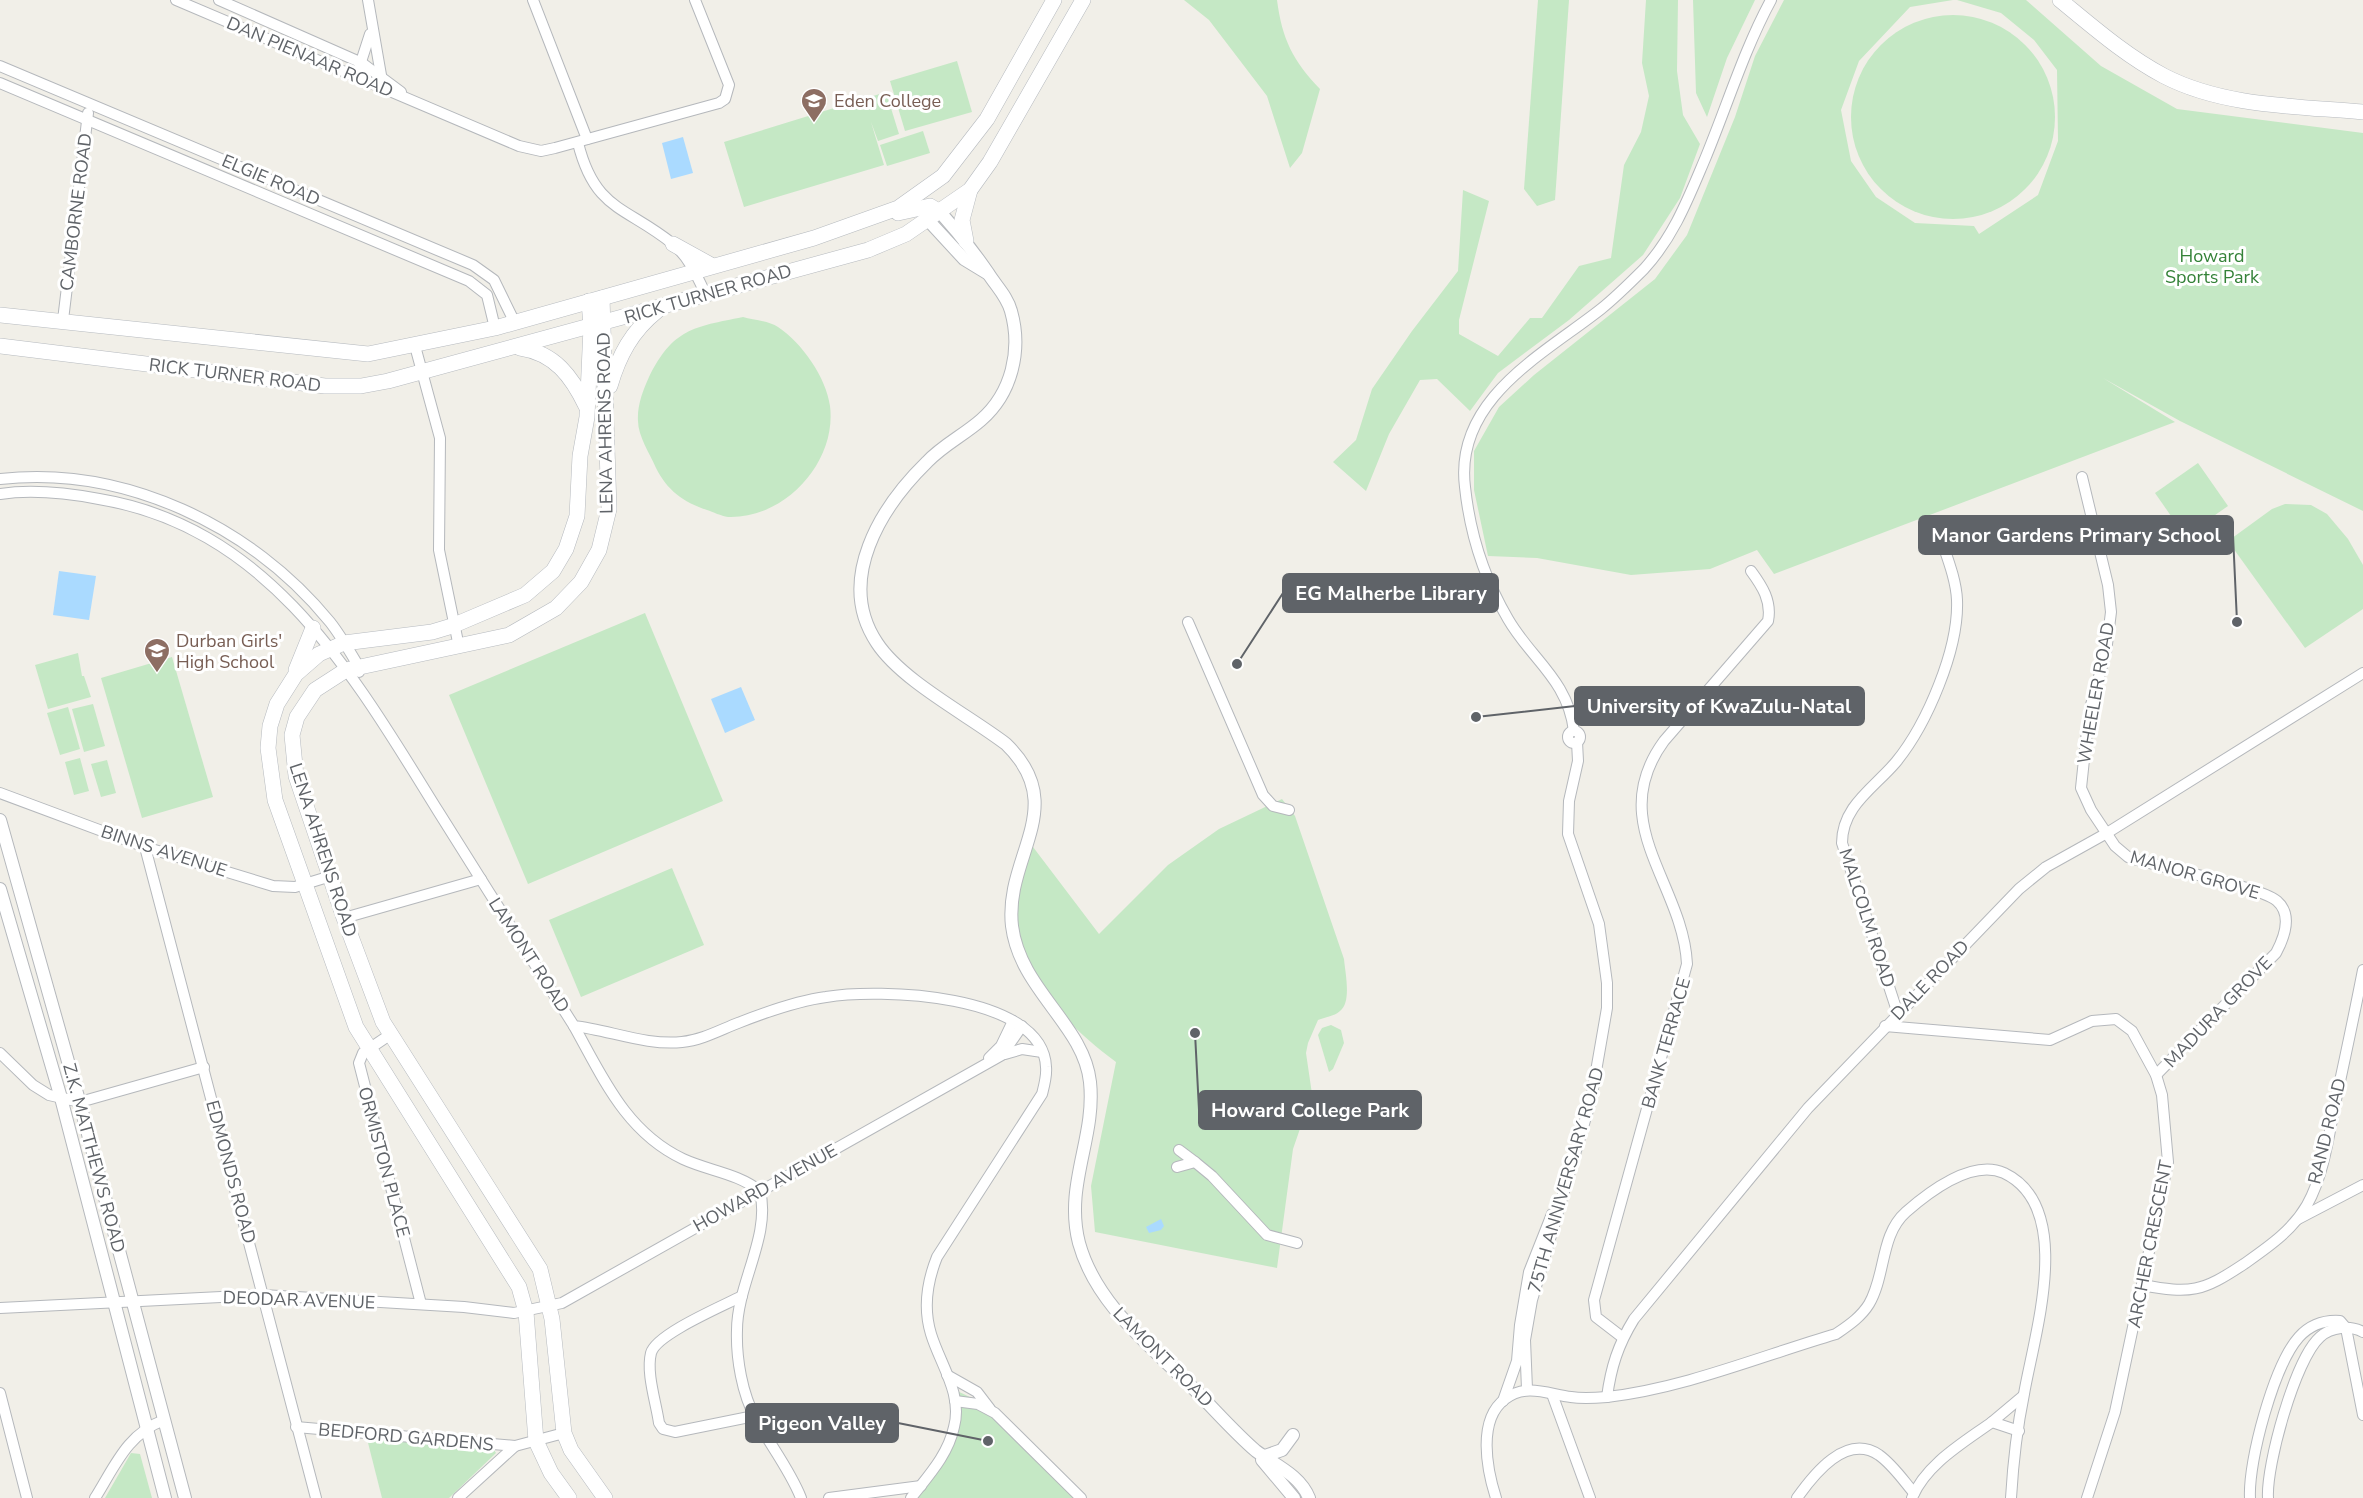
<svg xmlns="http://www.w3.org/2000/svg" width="2363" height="1498" viewBox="0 0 2363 1498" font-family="'Nunito Sans',sans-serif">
<rect width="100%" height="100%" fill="#f1efe8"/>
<g fill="#c5e8c5">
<path d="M1184 0H1277C1282 39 1293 61 1320 89L1302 153 1290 168 1267 96 1209 20Z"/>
<polygon points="1538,0 1569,0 1555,200 1537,206 1524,189"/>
<polygon points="1646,0 1678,0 1677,71 1683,115 1700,144 1680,198 1643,255 1569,320 1498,373 1470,411 1437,379 1420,380 1389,434 1366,491 1333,462 1356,440 1372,389 1412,331 1458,271 1463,190 1489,201 1459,320 1459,334 1498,356 1530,318 1542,318 1579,266 1611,258 1624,165 1641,132 1649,96 1642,63"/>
<polygon points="1693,0 1755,0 1727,58 1707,117 1696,93"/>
<polygon points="1784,0 1953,0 1910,7 1859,61 1841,110 1851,161 1876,197 1915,223 1974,226 1979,234 2038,195 2058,141 2057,70 2034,40 2001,13 1957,0 2026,0 2101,66 2177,109 2363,133 2363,511 2180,421 2103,378 2175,422 1774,574 1757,550 1710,569 1631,575 1537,558 1488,556 1474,490 1474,451 1499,407 1534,375 1655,279 1687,235 1735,117 1755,56"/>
<circle cx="1953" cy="117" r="102"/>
<polygon points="957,61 972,112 905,131 890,81"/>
<polygon points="886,92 899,134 878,141 871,122 884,165 744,207 724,142"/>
<polygon points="923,131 930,153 887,166 880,145"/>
<path d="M743 317C753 320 769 321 778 327 802 343 826 377 830 406 837 462 785 519 728 517 721 516 713 512 707 510 683 502 667 490 656 468 650 454 638 436 638 421 637 406 643 390 649 377 673 329 693 327 743 317Z"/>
<polygon points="2198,463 2228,506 2185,536 2155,493"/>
<polygon points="2285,504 2311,505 2327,514 2348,539 2363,565 2363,609 2305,648 2228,541 2272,509"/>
<polygon points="645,613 723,801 528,884 449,695"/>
<polygon points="78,653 82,676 84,676 91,697 48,709 35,665"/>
<polygon points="172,657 213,797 142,818 101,678"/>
<polygon points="93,704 105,746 84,752 72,709"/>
<polygon points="68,707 80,749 60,755 47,713"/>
<polygon points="80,758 89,791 74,795 65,762"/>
<polygon points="107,760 116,793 101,797 91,764"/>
<path d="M1282 799 1295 816 1344 959C1345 972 1352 1002 1340 1011 1335 1016 1325 1017 1318 1020L1308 1043 1306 1053 1312 1094 1293 1149 1277 1268 1095 1232 1091 1186 1116 1062C1070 1028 1026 984 1018 925 1014 899 1023 868 1030 843L1099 934 1168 865 1219 829Z"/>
<polygon points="672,868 704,945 581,997 549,920"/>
<polygon points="1331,1025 1341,1030 1344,1043 1333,1069 1329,1072 1318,1035 1322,1028"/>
<polygon points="955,1390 991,1407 1083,1498 911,1498 947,1449"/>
<polygon points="366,1435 492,1447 496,1453 449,1498 382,1498"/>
<polygon points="131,1453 140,1454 152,1498 105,1498"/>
</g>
<g fill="#aadaff">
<polygon points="683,137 693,173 671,179 662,143"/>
<polygon points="59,571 96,576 89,620 53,615"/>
<polygon points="741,687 755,720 725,733 711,699"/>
<polygon points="1161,1219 1164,1226 1161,1230 1149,1233 1146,1227"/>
</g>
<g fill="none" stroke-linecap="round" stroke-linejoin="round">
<defs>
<g id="minor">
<polyline points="176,0 519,146 541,151 555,148 719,103 725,99 729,85 695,0"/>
<polyline points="219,0 362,63 401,92"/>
<polyline points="368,0 381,75"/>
<polyline points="533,0 587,139"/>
<polyline points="0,66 473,265 494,280 515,323"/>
<polyline points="359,68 370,34"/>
<polyline points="0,83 469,281 487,295 495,328"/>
<path d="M578 143C595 211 626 206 673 244 689 257 697 276 706 295"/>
<polyline points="63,320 88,113"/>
<polyline points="415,346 440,438 439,550 459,647"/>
<path d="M2082 477 2108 585 2111 612 2106 652 2089 712 2081 788 2091 810 2115 846 2128 857C2157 867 2260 886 2277 901 2293 915 2284 938 2276 953L2156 1075"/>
<path d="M0 479C124 465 252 526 330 622 341 636 350 652 359 667V672"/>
<path d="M0 494C33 489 67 493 99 499 271 528 354 676 438 811 483 883 528 954 574 1026 609 1030 647 1046 682 1042 702 1040 720 1030 738 1023 766 1012 796 1001 826 997 877 988 1043 993 1046 1067 1047 1076 1044 1086 1042 1094L937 1257C927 1282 923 1308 931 1334 940 1364 963 1394 954 1427 948 1455 928 1476 911 1498"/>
<polyline points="1188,622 1263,795 1273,806 1289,810"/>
<circle cx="1574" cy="737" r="6"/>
<path d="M1574 731C1568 680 1531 659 1508 619 1484 578 1470 534 1465 487 1454 399 1544 354 1601 309 1616 297 1630 283 1644 269 1674 236 1688 199 1705 159 1727 106 1744 50 1771 0"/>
<polyline points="0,793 145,847 273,886 295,887 331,876"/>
<polyline points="145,847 316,1498"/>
<polyline points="344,918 481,879"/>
<path d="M1898 1014 1842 843C1842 806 1874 788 1896 762 1927 724 1959 649 1957 600 1956 578 1946 555 1939 533"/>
<path d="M574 1026C603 1078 626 1132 683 1159 709 1171 737 1173 760 1191 771 1236 737 1284 737 1330 736 1358 742 1394 756 1419 770 1445 790 1470 801 1498"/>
<polyline points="1885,1026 2050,1040 2092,1021 2116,1019 2132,1031 2156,1075 2162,1095 2168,1162 2115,1412 2087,1498"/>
<polyline points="391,1034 363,1053 359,1063 421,1304"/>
<polyline points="0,1053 33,1085 49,1095 80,1102 204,1067"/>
<polyline points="1005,1054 1022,1049 1042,1052"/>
<polyline points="989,1058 1001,1046 1013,1021"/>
<polyline points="1179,1150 1195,1162"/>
<polyline points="1177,1167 1195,1162 1212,1176 1267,1235 1297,1243"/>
<polyline points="2298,1219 2363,1185"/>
<path d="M2142 1285C2191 1294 2202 1292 2244 1264 2268 1247 2292 1231 2307 1205 2323 1176 2328 1141 2334 1109 2344 1063 2354 1016 2363 970"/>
<path d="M742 1296C723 1306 656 1334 651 1353 646 1373 656 1402 659 1423L663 1429 675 1432 754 1416"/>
<polyline points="0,1308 263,1295 464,1307 514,1313 562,1303 1002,1055 1022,1026"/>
<path d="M1622 1337 1596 1317 1594 1300 1687 964C1683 883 1604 823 1664 741L1768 621C1772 601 1762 586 1751 571"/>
<polyline points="947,1375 977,1392 990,1409"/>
<polyline points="1527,1389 1525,1340 1532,1300 1591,1100 1607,1008 1607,983 1599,924 1568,834 1569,801 1578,761 1577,742"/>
<polyline points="0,1393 27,1498"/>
<polyline points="1552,1394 1590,1498"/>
<path d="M1607 1397C1611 1367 1618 1345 1634 1319L1808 1108 2019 889 2046 867 2107 833 2363 673"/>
<polyline points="955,1401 978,1404 995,1413 1081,1498"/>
<polyline points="1503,1401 1517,1361 1520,1325 1529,1272 1552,1214"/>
<polyline points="1992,1422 2023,1396"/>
<polyline points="296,1427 515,1446 564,1433"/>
<path d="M95 1498C115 1466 127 1434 164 1420"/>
<polyline points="458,1498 515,1446"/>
<polyline points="829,1498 921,1486"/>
<path d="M1496 1498C1487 1470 1477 1420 1505 1399 1526 1383 1548 1394 1571 1397 1583 1399 1595 1398 1607 1397 1685 1388 1761 1356 1836 1334 1849 1325 1861 1317 1869 1304 1886 1275 1880 1235 1906 1212 1929 1192 1972 1159 2004 1173 2076 1207 2034 1335 2024 1394 2017 1428 2013 1464 2011 1498"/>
<path d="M1797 1498C1814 1474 1846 1433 1879 1455 1893 1465 1903 1480 1914 1493"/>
<path d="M1912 1498C1926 1464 1963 1443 1992 1422L2019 1431"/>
<path d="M2250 1498C2248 1461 2274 1365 2299 1337 2310 1325 2324 1320 2340 1321L2346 1328 2363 1415"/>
<path d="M2268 1498C2266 1466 2295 1359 2320 1337 2331 1327 2350 1325 2363 1332"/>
</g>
<g id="tertiary">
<path d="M940 212C958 232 973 251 988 273 996 286 1007 296 1011 311 1022 350 1012 393 981 420 964 435 943 445 927 462 881 507 835 580 877 643 902 681 968 715 1006 744 1071 807 1004 856 1012 926 1020 990 1084 1025 1090 1082 1096 1138 1064 1185 1079 1243 1096 1305 1152 1347 1195 1390 1215 1410 1235 1433 1256 1451 1275 1465 1300 1475 1309 1498"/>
<polyline points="928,220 964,259 987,273"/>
<polyline points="0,820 80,1104 185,1498"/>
<polyline points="0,889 61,1098 165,1498"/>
<polyline points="1265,1456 1282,1450 1293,1435"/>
<polyline points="1262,1460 1294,1498"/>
</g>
<g id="secondary">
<path d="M2060 0C2093 27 2126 56 2164 76 2224 107 2297 106 2363 112"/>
<polyline points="898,213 930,206 940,212"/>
<polyline points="966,241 962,220 970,190"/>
<polyline points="673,244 711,265"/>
<polyline points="602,298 609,509 599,550 581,582 556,608 509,635 346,670 315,690 297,717 292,735 296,776 344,918 383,1022 540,1269 552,1319 564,1433 571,1450 605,1498"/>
<polyline points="0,315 368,354 495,328 814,238 898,208 943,176 987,119 1054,0"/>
<polyline points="0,346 325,386 361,386 388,381 868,250 906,234 970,190 990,162 1083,0"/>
<path d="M520 348C555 353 572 377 586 406"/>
<path d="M610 386C619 355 632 331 657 311"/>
<polyline points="296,670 313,628"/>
<polyline points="569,1498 551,1473 536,1441 526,1312 519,1287 356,1027 275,800 268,748 270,726 277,704 296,674 319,654 344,643 432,632 452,626 525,595 553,571 566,549 577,516 580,456 587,417 591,327 589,301"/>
</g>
</defs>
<use href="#minor" stroke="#b5b8bc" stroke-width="12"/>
<use href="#tertiary" stroke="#b5b8bc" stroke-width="14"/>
<use href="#secondary" stroke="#b6babf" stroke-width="16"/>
<use href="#minor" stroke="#fff" stroke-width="10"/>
<use href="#tertiary" stroke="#fff" stroke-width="12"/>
<use href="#secondary" stroke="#fff" stroke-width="15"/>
</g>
<defs>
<symbol id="school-pin" viewBox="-11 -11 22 30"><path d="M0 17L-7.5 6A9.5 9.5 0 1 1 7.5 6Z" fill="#8d6e63" stroke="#fff"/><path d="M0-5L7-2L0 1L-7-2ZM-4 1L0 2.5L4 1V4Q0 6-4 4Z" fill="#fff"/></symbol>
<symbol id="university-pin" viewBox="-11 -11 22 30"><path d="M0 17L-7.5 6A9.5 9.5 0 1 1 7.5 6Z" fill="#8d6e63" stroke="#fff"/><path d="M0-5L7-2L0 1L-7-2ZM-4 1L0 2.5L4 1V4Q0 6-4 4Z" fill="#fff"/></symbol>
</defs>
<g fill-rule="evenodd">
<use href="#school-pin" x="799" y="86" width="30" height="40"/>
<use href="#university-pin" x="142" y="636" width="30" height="40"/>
</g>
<g text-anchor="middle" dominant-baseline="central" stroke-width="6" stroke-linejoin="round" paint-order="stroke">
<g font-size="18" fill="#5f6368" stroke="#fff">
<text transform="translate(310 57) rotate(23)">DAN PIENAAR ROAD</text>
<text transform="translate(271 180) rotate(23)">ELGIE ROAD</text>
<text transform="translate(76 212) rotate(-83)">CAMBORNE ROAD</text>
<text transform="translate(708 294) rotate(-16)">RICK TURNER ROAD</text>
<text transform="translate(235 375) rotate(7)">RICK TURNER ROAD</text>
<text transform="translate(605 423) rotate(-91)">LENA AHRENS ROAD</text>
<text transform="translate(2096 693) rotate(-80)">WHEELER ROAD</text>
<text transform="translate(323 850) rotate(72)">LENA AHRENS ROAD</text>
<text transform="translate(164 851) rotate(18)">BINNS AVENUE</text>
<text transform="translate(2195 875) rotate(16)">MANOR GROVE</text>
<text transform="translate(1867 918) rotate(72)">MALCOLM ROAD</text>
<text transform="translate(529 955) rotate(57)">LAMONT ROAD</text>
<text transform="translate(1930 980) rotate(-46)">DALE ROAD</text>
<text transform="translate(2218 1012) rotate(-46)">MADURA GROVE</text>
<text transform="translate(1666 1043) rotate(-74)">BANK TERRACE</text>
<text transform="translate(2327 1131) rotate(-76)">RAND ROAD</text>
<text transform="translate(94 1158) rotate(75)">Z.K. MATTHEWS ROAD</text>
<text transform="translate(384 1162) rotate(75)">ORMISTON PLACE</text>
<text transform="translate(231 1172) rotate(75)">EDMONDS ROAD</text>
<text transform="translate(1566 1180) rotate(-74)">75TH ANNIVERSARY ROAD</text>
<text transform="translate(765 1188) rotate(-29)">HOWARD AVENUE</text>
<text transform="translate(2150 1244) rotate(-79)">ARCHER CRESCENT</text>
<text transform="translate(299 1300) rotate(2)">DEODAR AVENUE</text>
<text transform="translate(1163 1357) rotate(45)">LAMONT ROAD</text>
<text transform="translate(406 1437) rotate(5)">BEDFORD GARDENS</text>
</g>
<g font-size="18" fill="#785e54" stroke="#fff" text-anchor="start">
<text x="834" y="101">Eden College</text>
<text x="176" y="641">Durban Girls'<tspan x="176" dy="21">High School</tspan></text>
</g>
<g font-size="18" fill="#348238" stroke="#fff">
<text x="2212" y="256">Howard<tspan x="2212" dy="21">Sports Park</tspan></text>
</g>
</g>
<path fill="none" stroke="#5f6368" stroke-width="2" d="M2237 622L2233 535M1237 664L1283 593M1476 717L1575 706M1195 1033L1199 1110M988 1441L898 1423"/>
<g fill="#5f6368" stroke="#fff" stroke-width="2">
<circle cx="2237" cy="622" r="6"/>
<circle cx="1237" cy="664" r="6"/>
<circle cx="1476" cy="717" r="6"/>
<circle cx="1195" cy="1033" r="6"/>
<circle cx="988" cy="1441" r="6"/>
</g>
<g fill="#5f6368" stroke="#5f6368" stroke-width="2">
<rect x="1919" y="516" width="314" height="38" rx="6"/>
<rect x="1283" y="574" width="215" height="38" rx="6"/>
<rect x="1575" y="687" width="289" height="38" rx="6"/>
<rect x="1199" y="1091" width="222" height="38" rx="6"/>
<rect x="746" y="1404" width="152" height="38" rx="6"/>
</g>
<g font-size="20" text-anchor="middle" font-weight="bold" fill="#fff">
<text x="2076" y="542">Manor Gardens Primary School</text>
<text x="1391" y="600">EG Malherbe Library</text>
<text x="1719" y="713">University of KwaZulu-Natal</text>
<text x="1310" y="1117">Howard College Park</text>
<text x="822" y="1430">Pigeon Valley</text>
</g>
</svg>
